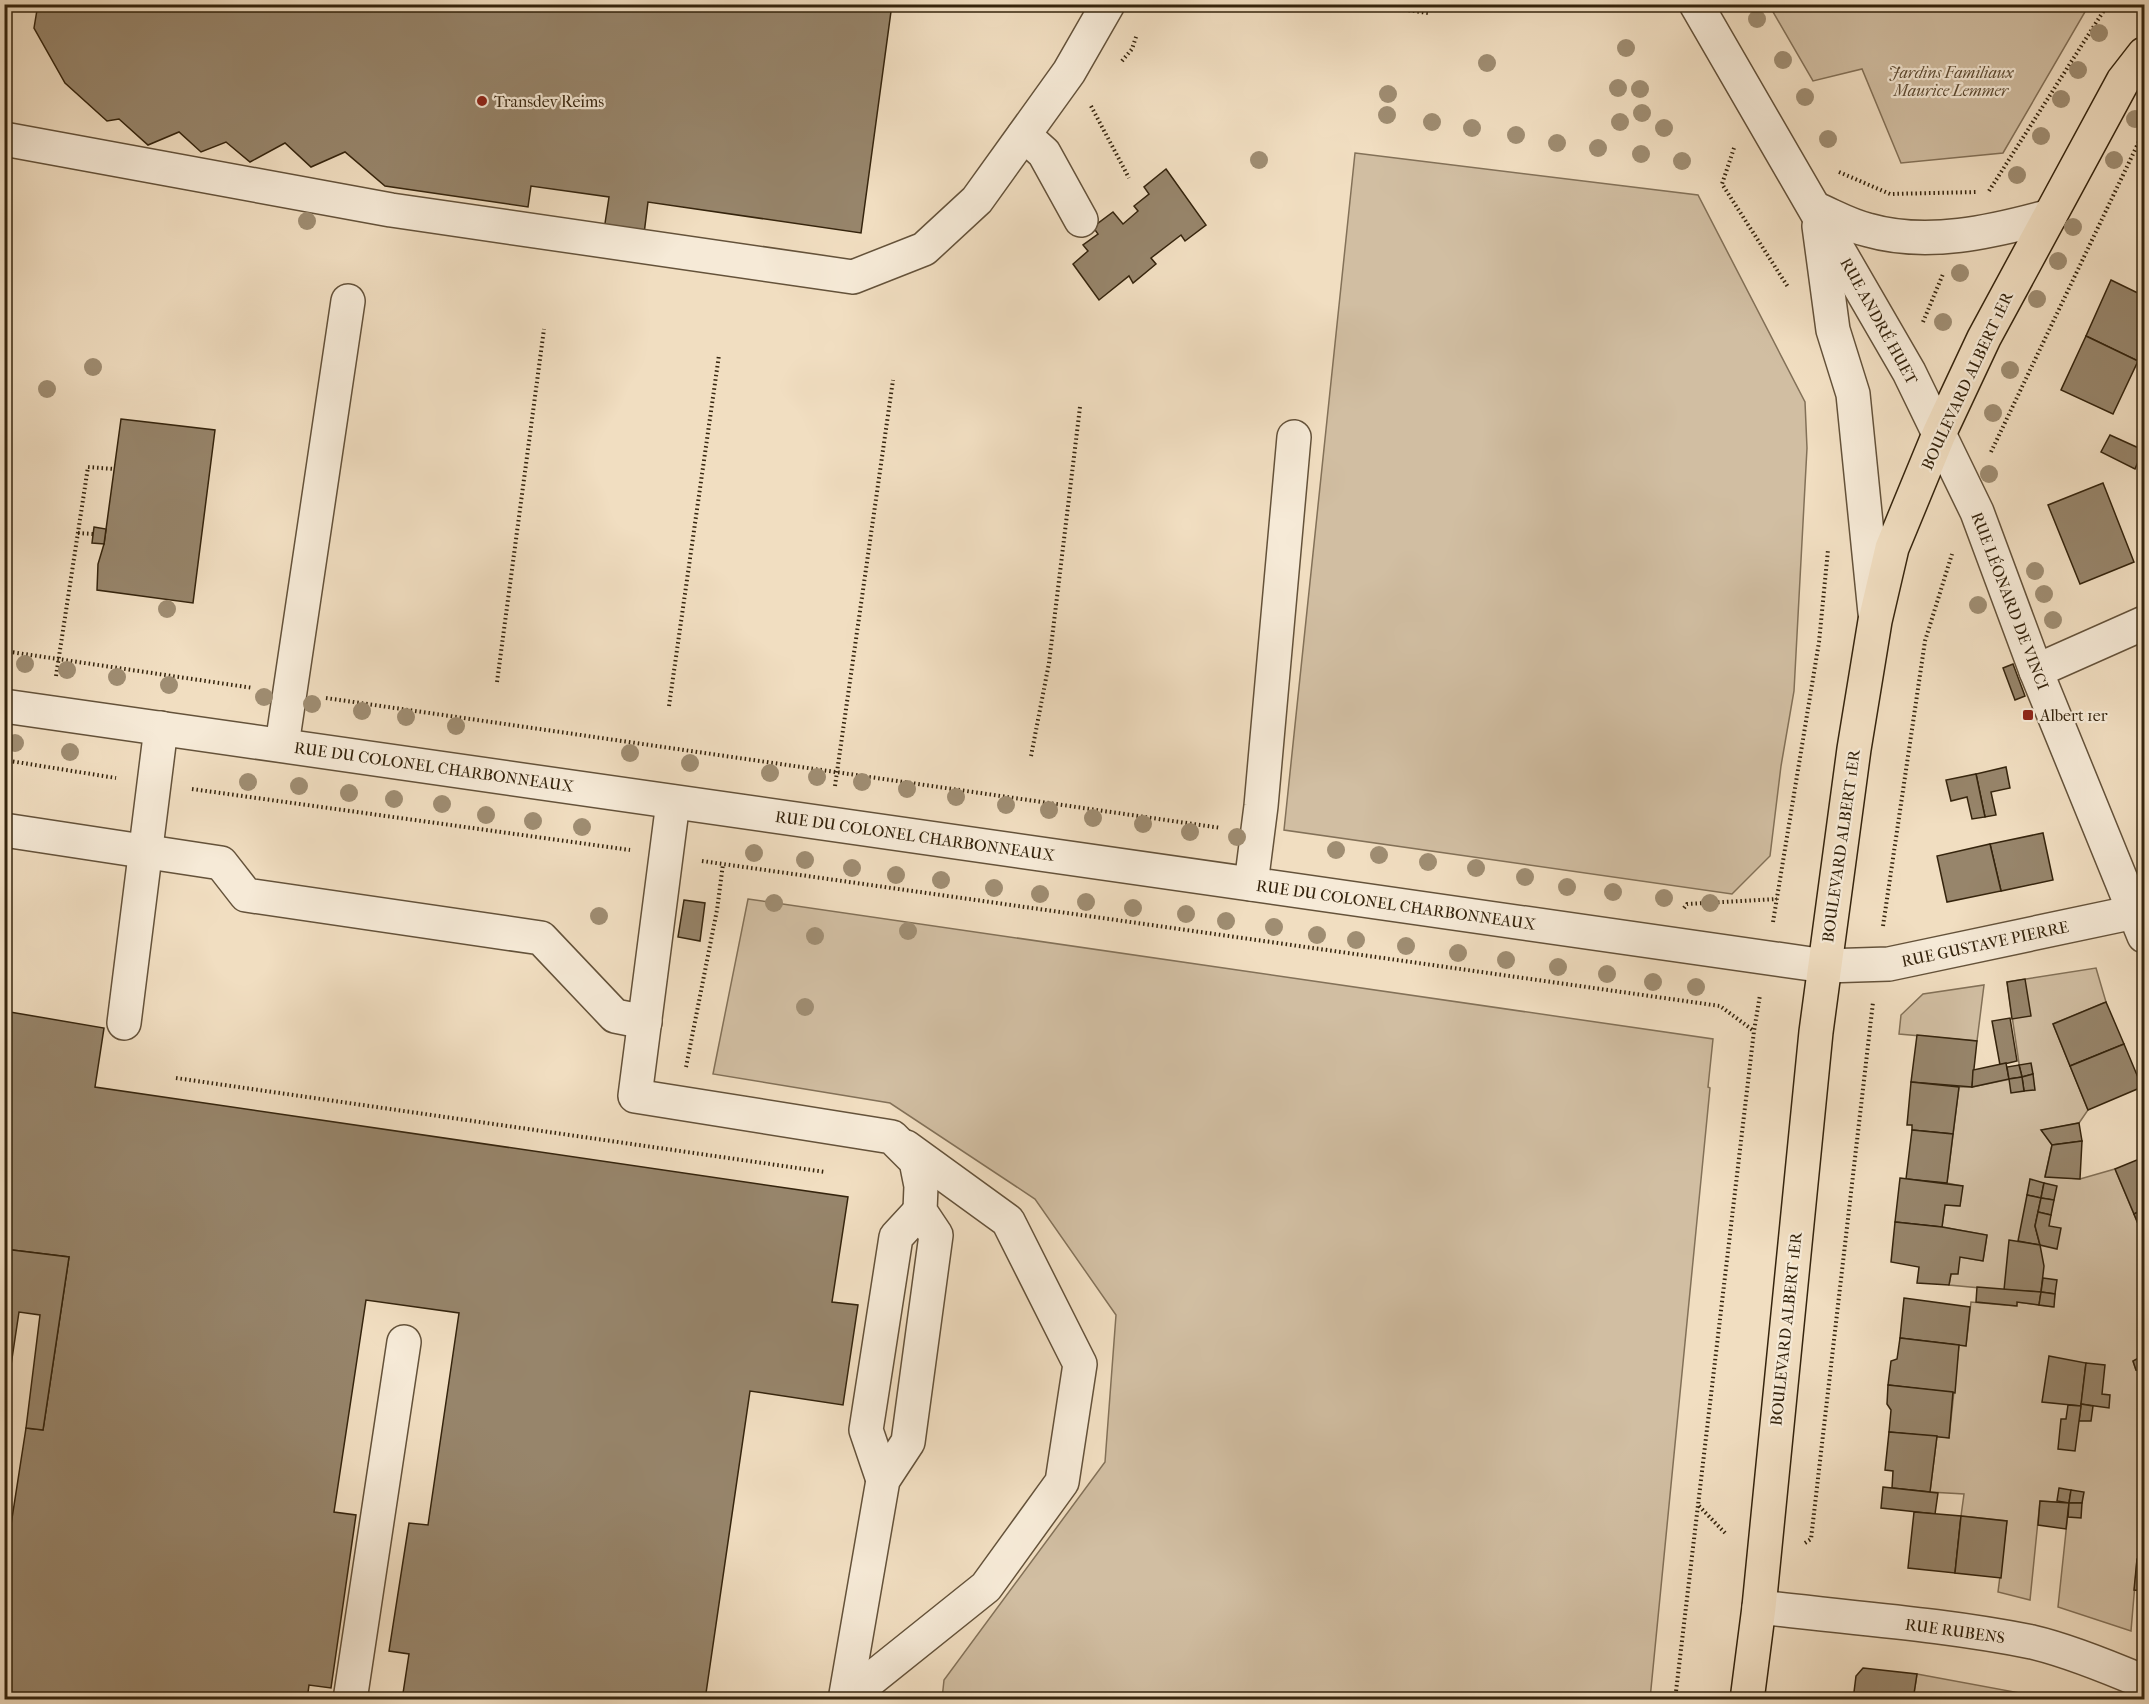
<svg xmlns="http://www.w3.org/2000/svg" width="2149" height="1704" viewBox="0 0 2149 1704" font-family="'IM FELL French Canon',serif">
<rect width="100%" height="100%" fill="#f1dec1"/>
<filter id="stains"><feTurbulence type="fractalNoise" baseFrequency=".00333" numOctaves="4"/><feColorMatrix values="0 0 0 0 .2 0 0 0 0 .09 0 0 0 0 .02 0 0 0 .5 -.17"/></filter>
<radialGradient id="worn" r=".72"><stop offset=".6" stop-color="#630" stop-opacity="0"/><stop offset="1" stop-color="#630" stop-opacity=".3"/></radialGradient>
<g fill="#d1bea2" stroke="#837158" stroke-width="1.5">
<polygon points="1769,5 2089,5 2003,153 1901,163 1862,69 1813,81"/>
<polygon points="1355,153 1698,195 1805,402 1807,448 1794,691 1781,766 1770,856 1732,894 1284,830"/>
<polygon points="748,899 1713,1039 1708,1087 1710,1088 1650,1699 942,1699 944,1680 1105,1462 1116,1315 1035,1199 890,1103 713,1074"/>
<polygon points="2096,968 2106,1002 2053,1024 2088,1110 2079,1123 2042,1130 2052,1145 2045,1176 2080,1179 2115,1169 2141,1231 2139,1233 2144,1247 2144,1355 2133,1361 2136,1370 2144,1372 2144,1560 2137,1560 2131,1631 2058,1607 2069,1503 2040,1501 2030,1600 1998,1592 2007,1521 1961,1516 1964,1494 1930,1492 1937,1436 1949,1438 1959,1345 1966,1346 1971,1302 2016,1306 2017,1302 2053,1307 2055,1295 1949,1285 1951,1274 1960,1257 1983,1261 1987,1235 1942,1227 1945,1205 1960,1206 1962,1186 1947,1183 1959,1087 1972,1087 2021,1077 2007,982"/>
<polygon points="1984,985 1977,1041 1899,1034 1901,1015 1923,994"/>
<polygon points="1917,1674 2020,1693 2019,1699 1913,1700"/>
</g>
<g fill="#97856b" stroke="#35240d" stroke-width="1.5">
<polygon points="38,4 892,4 861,233 648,202 644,234 604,230 609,197 531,186 528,207 385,186 345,152 311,167 285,143 250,162 226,142 201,152 179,132 148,145 119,119 107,121 65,83 34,28"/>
<polygon points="1166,169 1206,225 1185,241 1181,235 1151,258 1156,264 1133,283 1129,276 1099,300 1073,264 1088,251 1083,245 1098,234 1093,227 1113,212 1123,224 1138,211 1134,206 1149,194 1144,187"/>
<polygon points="2111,280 2144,296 2144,348 2138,361 2086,336"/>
<polygon points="2086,336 2138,361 2113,414 2061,390"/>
<polygon points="121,419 215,430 193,603 97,590 98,564 104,544"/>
<polygon points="2110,435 2143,450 2135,469 2101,452"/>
<polygon points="2103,483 2134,562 2080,584 2048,505"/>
<polygon points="94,527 106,529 104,544 92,543"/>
<polygon points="2013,664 2025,696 2015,700 2003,668"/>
<polygon points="2006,767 2010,788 1991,792 1996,815 1985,817 1976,774"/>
<polygon points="1976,774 1985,817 1972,819 1967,797 1951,801 1946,780"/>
<polygon points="2043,833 2053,880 2001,891 1990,844"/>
<polygon points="1990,844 2001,891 1947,902 1937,856"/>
<polygon points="684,900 705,903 700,941 678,937"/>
<polygon points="2025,979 2031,1016 2012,1019 2007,982"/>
<polygon points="2106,1002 2124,1044 2070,1066 2053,1024"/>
<polygon points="4,1011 104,1028 95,1087 848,1197 832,1302 858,1305 843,1405 750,1391 705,1700 402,1700 409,1654 389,1651 409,1523 428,1525 459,1313 366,1300 334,1512 356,1515 331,1688 309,1685 307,1700 4,1700 4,1570 6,1557 26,1428 43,1430 69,1257 4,1249"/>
<polygon points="2010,1018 2017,1061 2000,1065 1992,1021"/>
<polygon points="1917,1035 1977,1041 1972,1087 1911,1082"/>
<polygon points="2124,1044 2142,1087 2088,1110 2070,1066"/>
<polygon points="2006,1063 2009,1079 1972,1087 1973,1070"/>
<polygon points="2031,1063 2033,1074 2022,1077 2019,1065"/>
<polygon points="2019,1065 2022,1077 2009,1079 2007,1067"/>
<polygon points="2033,1074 2035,1090 2024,1091 2022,1077"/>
<polygon points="2022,1077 2024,1091 2011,1093 2009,1079"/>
<polygon points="1911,1082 1959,1087 1953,1134 1912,1130 1912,1125 1907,1125"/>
<polygon points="2079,1123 2082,1141 2052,1145 2041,1130"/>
<polygon points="1912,1130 1953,1134 1947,1183 1906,1179"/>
<polygon points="2082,1141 2080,1179 2045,1177 2052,1145"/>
<polygon points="2144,1157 2144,1209 2134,1214 2115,1169"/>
<polygon points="1900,1178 1963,1186 1960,1206 1945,1205 1942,1227 1895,1222"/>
<polygon points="2030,1179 2044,1183 2041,1198 2027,1195"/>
<polygon points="2044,1183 2057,1186 2054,1200 2041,1198"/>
<polygon points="2027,1195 2041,1198 2035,1226 2040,1245 2018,1241"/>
<polygon points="2041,1198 2054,1200 2051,1215 2038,1212"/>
<polygon points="2144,1209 2144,1247 2139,1233 2141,1231 2134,1214"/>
<polygon points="2038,1212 2051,1215 2049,1226 2061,1228 2057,1249 2040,1245 2035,1226"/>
<polygon points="1895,1222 1942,1227 1987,1235 1983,1261 1960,1257 1958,1274 1951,1274 1949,1285 1917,1283 1919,1267 1891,1262"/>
<polygon points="2009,1240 2040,1245 2044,1266 2041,1292 2004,1290"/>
<polygon points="4,1249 69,1257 43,1430 26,1428 40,1315 19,1312 4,1412"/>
<polygon points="2043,1278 2057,1280 2055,1294 2041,1292"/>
<polygon points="1977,1287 2041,1292 2039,1305 2017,1302 2017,1306 1976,1302"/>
<polygon points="2041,1292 2055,1294 2054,1307 2039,1305"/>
<polygon points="1904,1298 1970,1307 1966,1346 1900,1338"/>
<polygon points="1900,1338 1959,1345 1955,1393 1888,1385 1891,1361 1897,1359"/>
<polygon points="2144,1355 2144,1372 2136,1370 2133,1361"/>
<polygon points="2049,1356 2086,1363 2081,1406 2042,1402"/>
<polygon points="2086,1363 2105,1365 2102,1394 2110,1395 2109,1408 2081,1404"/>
<polygon points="1888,1385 1953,1392 1949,1438 1889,1432 1891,1410 1887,1404"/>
<polygon points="2081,1404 2093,1406 2091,1421 2079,1421"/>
<polygon points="2068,1405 2081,1406 2075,1451 2058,1449 2061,1419 2066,1419"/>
<polygon points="1889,1432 1937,1436 1930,1492 1892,1488 1893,1471 1885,1470"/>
<polygon points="1883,1487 1938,1493 1935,1514 1881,1508"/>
<polygon points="2059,1488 2071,1490 2069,1503 2057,1501"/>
<polygon points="2071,1490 2084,1492 2082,1503 2069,1503"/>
<polygon points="2040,1501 2069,1503 2066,1529 2038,1525"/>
<polygon points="2069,1503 2082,1503 2081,1518 2068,1517"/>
<polygon points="1914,1512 1961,1516 1955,1573 1908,1568"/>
<polygon points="1961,1516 2007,1521 2001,1578 1955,1573"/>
<polygon points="2137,1559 2144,1560 2144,1591 2134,1590"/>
<polygon points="1863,1668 1917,1674 1913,1700 1853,1700 1856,1676"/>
</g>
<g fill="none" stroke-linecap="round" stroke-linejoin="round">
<defs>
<g id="minor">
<polyline points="1696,4 1909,372 1977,512 2036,671 2144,936"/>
<polyline points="1024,135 1044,153 1081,220"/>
<polyline points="4,139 391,210 853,277 924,249 977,200 1069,72 1108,4"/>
<path d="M1816 209C1833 216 1850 226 1868 230 1927 247 1992 232 2050 216"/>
<polyline points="1819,226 1833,330 1853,394 1875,613"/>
<polyline points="2036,671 2144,623"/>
<polyline points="4,706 1825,966 1889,964 2144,910"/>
<polyline points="282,745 348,301"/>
<polyline points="673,802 635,1096 892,1137 916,1161 921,1186 920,1211 936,1235 908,1442 883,1480 845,1700"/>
<polyline points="4,830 221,863 246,895 541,938 615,1016 645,1022"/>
<polyline points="1251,884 1261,806 1294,437"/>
<polyline points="124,1023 161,728"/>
<polyline points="883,1480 866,1430 896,1237 920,1211"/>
<path d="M1759 1607C1850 1618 1942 1624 2032 1642 2067 1650 2111 1668 2144 1682"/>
<polyline points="350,1700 404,1342"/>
<polyline points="845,1700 986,1587 1062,1482 1080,1364 1008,1221 906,1147"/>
</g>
<polyline id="major" points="1747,1700 1759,1607 1816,1032 1854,749 1875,621 1892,548 1939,434 1984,338 2123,81 2144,54"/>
</defs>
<use href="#minor" stroke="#64523a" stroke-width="36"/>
<use href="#major" stroke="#35240d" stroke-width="36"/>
<g stroke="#35240d" stroke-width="4" stroke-dasharray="1.5 3" stroke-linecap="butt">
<polyline points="1364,4 1428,13"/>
<polyline points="1122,61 1132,49 1137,34"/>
<polyline points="1091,106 1129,178"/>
<polyline points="1734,148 1722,184 1788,287"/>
<polyline points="1839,172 1890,194 1977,192"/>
<polyline points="1989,191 2108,4"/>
<polyline points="1923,322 1943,274"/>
<polyline points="1991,452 2144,131"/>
<polyline points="78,533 93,534"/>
<polyline points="4,651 253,688"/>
<polyline points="56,676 88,467 114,469"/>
<polyline points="497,682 544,329"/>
<polyline points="326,698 1221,828"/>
<polyline points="669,706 719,355"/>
<polyline points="1031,756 1049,663 1080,407"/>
<polyline points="4,760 116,778"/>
<polyline points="835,786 893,380"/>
<polyline points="192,789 630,850"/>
<polyline points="702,861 1720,1006 1754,1031"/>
<polyline points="1684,908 1687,904 1777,899"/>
<polyline points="1773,922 1819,642 1828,550"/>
<polyline points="1883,926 1925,641 1952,554"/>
<polyline points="686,1067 717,910 723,864"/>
<polyline points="176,1078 825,1172"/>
<polyline points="1699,1506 1727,1535"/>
<polyline points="1805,1543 1811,1539 1873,1002"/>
<polyline points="1675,1700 1754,1031 1760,995"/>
</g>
<use href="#minor" stroke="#f6ead7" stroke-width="33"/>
<use href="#major" stroke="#f1dec1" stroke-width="33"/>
</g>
<g fill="#9f8d72">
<circle cx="1757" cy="19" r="9"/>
<circle cx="2099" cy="33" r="9"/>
<circle cx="1626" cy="48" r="9"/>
<circle cx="1783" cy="60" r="9"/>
<circle cx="1487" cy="63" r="9"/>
<circle cx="2078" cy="70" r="9"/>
<circle cx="1618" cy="88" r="9"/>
<circle cx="1640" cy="89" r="9"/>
<circle cx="1388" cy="94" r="9"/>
<circle cx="1805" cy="97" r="9"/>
<circle cx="2061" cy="99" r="9"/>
<circle cx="1642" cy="113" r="9"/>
<circle cx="1387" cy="115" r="9"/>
<circle cx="2135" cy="119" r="9"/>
<circle cx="1432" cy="122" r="9"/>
<circle cx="1620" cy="122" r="9"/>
<circle cx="1472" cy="128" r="9"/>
<circle cx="1664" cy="128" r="9"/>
<circle cx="1516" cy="135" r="9"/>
<circle cx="2041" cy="136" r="9"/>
<circle cx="1828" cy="139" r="9"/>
<circle cx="1557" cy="143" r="9"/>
<circle cx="1598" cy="148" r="9"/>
<circle cx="1641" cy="154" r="9"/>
<circle cx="1259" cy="160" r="9"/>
<circle cx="2114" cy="160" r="9"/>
<circle cx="1682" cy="161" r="9"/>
<circle cx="2017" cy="175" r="9"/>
<circle cx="307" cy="221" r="9"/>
<circle cx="2073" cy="227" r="9"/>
<circle cx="2058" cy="261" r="9"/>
<circle cx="1960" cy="273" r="9"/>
<circle cx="2037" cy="299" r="9"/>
<circle cx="1943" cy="322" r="9"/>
<circle cx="93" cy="367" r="9"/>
<circle cx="2010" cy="370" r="9"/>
<circle cx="47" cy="389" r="9"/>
<circle cx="1993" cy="413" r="9"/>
<circle cx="1989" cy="474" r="9"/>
<circle cx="2035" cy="571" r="9"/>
<circle cx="2044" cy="594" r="9"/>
<circle cx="1978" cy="605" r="9"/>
<circle cx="167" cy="609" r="9"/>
<circle cx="2053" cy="620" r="9"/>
<circle cx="25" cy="664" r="9"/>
<circle cx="67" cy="670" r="9"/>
<circle cx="117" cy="677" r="9"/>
<circle cx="169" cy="685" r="9"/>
<circle cx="264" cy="697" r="9"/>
<circle cx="312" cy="704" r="9"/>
<circle cx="362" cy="711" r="9"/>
<circle cx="406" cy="717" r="9"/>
<circle cx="456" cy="726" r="9"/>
<circle cx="15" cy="743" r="9"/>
<circle cx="70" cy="752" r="9"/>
<circle cx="630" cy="753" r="9"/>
<circle cx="690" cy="763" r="9"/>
<circle cx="770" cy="773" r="9"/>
<circle cx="817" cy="777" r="9"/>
<circle cx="248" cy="782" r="9"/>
<circle cx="862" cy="782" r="9"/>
<circle cx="299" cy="786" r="9"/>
<circle cx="907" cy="789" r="9"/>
<circle cx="349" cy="793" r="9"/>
<circle cx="956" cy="797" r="9"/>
<circle cx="394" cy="799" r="9"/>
<circle cx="442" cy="804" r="9"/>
<circle cx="1006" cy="805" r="9"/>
<circle cx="1049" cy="810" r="9"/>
<circle cx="486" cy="815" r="9"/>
<circle cx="1093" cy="818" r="9"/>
<circle cx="533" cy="821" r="9"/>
<circle cx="1143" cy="824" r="9"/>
<circle cx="582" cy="827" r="9"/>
<circle cx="1190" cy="832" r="9"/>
<circle cx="1237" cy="837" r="9"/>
<circle cx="1336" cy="850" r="9"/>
<circle cx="754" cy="853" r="9"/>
<circle cx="1379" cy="855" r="9"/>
<circle cx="805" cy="860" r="9"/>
<circle cx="1428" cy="862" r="9"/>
<circle cx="852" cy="868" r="9"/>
<circle cx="1476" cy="868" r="9"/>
<circle cx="896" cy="875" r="9"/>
<circle cx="1525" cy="877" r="9"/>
<circle cx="941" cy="880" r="9"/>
<circle cx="1567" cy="887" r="9"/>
<circle cx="994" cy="888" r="9"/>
<circle cx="1613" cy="892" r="9"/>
<circle cx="1040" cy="894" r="9"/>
<circle cx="1664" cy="898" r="9"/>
<circle cx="1086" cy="902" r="9"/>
<circle cx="774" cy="903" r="9"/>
<circle cx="1710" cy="903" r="9"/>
<circle cx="1133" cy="908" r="9"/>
<circle cx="1186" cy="914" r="9"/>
<circle cx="599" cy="916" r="9"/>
<circle cx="1226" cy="921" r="9"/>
<circle cx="1274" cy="927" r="9"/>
<circle cx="908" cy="931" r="9"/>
<circle cx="1317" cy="935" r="9"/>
<circle cx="815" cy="936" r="9"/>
<circle cx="1356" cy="940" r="9"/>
<circle cx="1406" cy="946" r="9"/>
<circle cx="1458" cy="953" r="9"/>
<circle cx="1506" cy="960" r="9"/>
<circle cx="1558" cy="967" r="9"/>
<circle cx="1607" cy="974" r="9"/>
<circle cx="1653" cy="982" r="9"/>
<circle cx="1696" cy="987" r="9"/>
<circle cx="805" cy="1007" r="9"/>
</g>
<g fill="#8f2418" stroke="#f6ead7" stroke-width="2">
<circle cx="482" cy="101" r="6"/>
<rect x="2022" y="709" width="12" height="12" rx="3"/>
</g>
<g text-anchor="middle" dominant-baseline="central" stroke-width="4.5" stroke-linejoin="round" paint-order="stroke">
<g font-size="16" font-style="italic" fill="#5c4a32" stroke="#f6ead7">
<text x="1951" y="72">Jardins Familiaux<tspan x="1951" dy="18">Maurice Lemmer</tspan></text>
</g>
<g font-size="16" fill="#35240d" stroke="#f6ead7" text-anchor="start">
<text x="494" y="101">Transdev Reims</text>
<text x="2040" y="715">Albert 1er</text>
</g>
<g font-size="16" fill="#35240d" stroke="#f6ead7">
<text transform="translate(1879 321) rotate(61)">RUE ANDRÉ HUET</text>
<text transform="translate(1967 381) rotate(-65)">BOULEVARD ALBERT 1ER</text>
<text transform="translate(2010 601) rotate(69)">RUE LÉONARD DE VINCI</text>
<text transform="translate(434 767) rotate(8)">RUE DU COLONEL CHARBONNEAUX</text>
<text transform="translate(915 836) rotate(8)">RUE DU COLONEL CHARBONNEAUX</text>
<text transform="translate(1841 846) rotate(-82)">BOULEVARD ALBERT 1ER</text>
<text transform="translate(1396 905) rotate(8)">RUE DU COLONEL CHARBONNEAUX</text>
<text transform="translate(1985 944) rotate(-12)">RUE GUSTAVE PIERRE</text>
<text transform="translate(1786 1329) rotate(-84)">BOULEVARD ALBERT 1ER</text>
<text transform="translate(1955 1631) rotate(8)">RUE RUBENS</text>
</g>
</g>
<rect width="2149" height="1704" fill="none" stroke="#f1dec1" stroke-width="24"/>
<rect x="6" y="6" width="2137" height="1692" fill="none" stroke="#35240d" stroke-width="3"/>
<rect x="12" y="12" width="2125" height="1680" fill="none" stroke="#35240d" stroke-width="1.5"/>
<rect width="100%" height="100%" filter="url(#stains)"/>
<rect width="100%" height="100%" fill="url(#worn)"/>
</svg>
